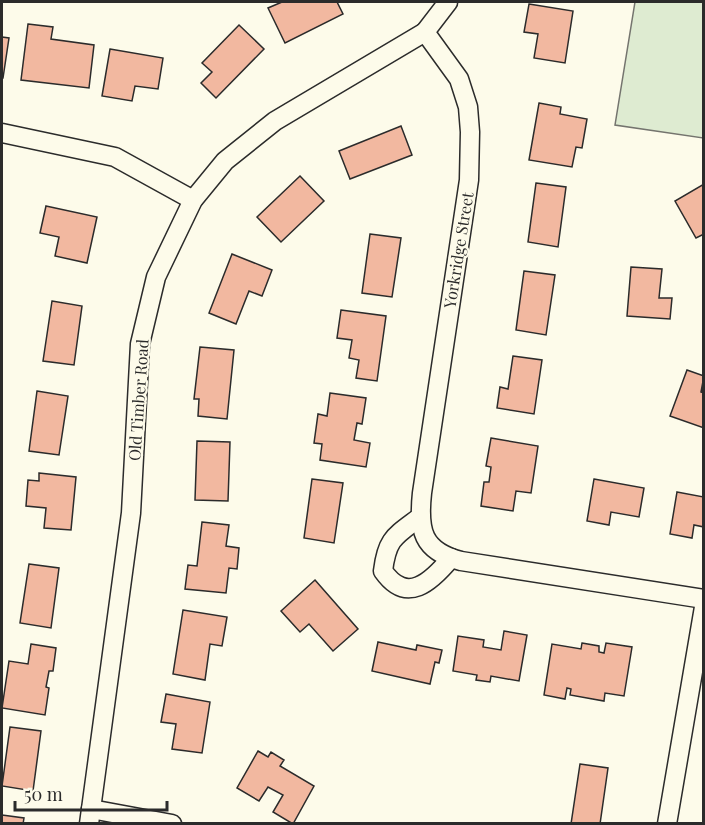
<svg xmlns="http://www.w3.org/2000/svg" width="705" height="825" viewBox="0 0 705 825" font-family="'Playfair Display',serif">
<rect width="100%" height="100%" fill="#fdfbea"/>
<polygon fill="#deebd1" stroke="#74746e" stroke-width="1.5" points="635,2 703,2 703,138 615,125"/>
<g fill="#f2b8a0" stroke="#2b2b2b" stroke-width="1.5">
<polygon points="282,2 337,2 343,14 285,43 268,8"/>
<polygon points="529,4 573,11 565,63 534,58 538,34 524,32"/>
<polygon points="28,24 53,27 51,39 94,45 89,88 21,80"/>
<polygon points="239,25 264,49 216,98 201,83 212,72 202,63"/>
<polygon points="2,37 9,38 3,78 2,78"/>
<polygon points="110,49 163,58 158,89 135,86 132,101 102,96"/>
<polygon points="539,103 561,107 560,114 587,119 582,148 576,147 572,167 529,160"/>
<polygon points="401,126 412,155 350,179 339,151"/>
<polygon points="300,176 324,201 281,242 257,217"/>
<polygon points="536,183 566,187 558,247 528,242"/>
<polygon points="704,184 704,234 696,238 675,201"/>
<polygon points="46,206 97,217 87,263 55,256 59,237 40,233"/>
<polygon points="370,234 401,238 392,297 362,293"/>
<polygon points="232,254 272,270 262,296 249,291 236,324 209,313"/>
<polygon points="631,267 662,269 659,298 672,298 670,319 627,316"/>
<polygon points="524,271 555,275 546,335 516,330"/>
<polygon points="52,301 82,306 74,365 43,361"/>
<polygon points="341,310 386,316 377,381 356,378 359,360 349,358 352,340 337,338"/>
<polygon points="200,347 234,350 227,419 198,416 199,399 194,399"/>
<polygon points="513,356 542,360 534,414 497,408 500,387 508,389"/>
<polygon points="687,370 704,376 701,392 704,393 704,428 670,416"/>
<polygon points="37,391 68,396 59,455 29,451"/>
<polygon points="330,393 366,398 362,424 357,423 354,440 370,443 366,467 320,460 322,444 314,443 318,414 327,416"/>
<polygon points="491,438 538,446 531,493 516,491 513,511 481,506 484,482 489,482 491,467 486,466"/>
<polygon points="197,441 230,442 228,501 195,500"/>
<polygon points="39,473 76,477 71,530 44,528 46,508 26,506 28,480 39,481"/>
<polygon points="312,479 343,483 334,543 304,538"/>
<polygon points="594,479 644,488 639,517 611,512 609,525 587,521"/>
<polygon points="677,492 704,497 704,527 694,525 692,538 670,534"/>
<polygon points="202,522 229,525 226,546 239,548 237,569 229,568 226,593 185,589 188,565 197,566"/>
<polygon points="29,564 59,568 51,628 20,623"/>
<polygon points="315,580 358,629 333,651 309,624 300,632 281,611"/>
<polygon points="183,610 227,617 222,646 210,644 205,680 173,674"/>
<polygon points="504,631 527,635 519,681 491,676 490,682 476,680 477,675 453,671 458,636 484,640 483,647 501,650"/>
<polygon points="378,642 416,650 417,645 442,650 439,663 435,662 430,684 372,671"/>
<polygon points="582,643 599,646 599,652 604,653 606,643 632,647 624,696 605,693 604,701 570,695 571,689 567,688 565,699 544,695 552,644 581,649"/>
<polygon points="31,644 56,648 53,671 49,671 46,687 49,688 45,715 2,708 9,661 28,664"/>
<polygon points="166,694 210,702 202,753 172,749 176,724 161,722"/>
<polygon points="10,727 41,731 33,791 2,786"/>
<polygon points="258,751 268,757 271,752 284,760 280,766 314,786 293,824 273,812 283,795 268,787 259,801 237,788"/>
<polygon points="580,764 608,768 600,824 571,824"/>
<polygon points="2,815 24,818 23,824 2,824"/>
</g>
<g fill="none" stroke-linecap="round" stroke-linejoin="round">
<defs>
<g id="minor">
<path d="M448 2 425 32 459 79 468 107 470 132 469 180 422 493C418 530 422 551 461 561L704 599"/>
<polyline points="2,133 115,157 193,200"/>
<path d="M420 517C395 536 387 538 383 571 407 605 431 582 451 558"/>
<polyline points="91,809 172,824"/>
<polyline points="89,824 131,513 140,344 156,277 193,200 225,161 275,121 425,32"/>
<polyline points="667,824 704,607"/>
</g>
</defs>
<use href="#minor" stroke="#2b2b2b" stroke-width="21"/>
<use href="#minor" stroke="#fdfbea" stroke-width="18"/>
</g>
<g text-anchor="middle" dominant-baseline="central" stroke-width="4.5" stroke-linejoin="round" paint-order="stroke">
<g font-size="16" fill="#2b2b2b" stroke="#fdfbea">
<text transform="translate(458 250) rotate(-81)">Yorkridge Street</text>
<text transform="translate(138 400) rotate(-86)">Old Timber Road</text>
</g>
</g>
<rect width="705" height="825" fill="none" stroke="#2b2b2b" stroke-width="6"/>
<path d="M15 801v9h152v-9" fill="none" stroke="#2b2b2b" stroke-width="3"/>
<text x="24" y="801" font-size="18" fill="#2b2b2b" stroke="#fdfbea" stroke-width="4.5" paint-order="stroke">50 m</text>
</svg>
